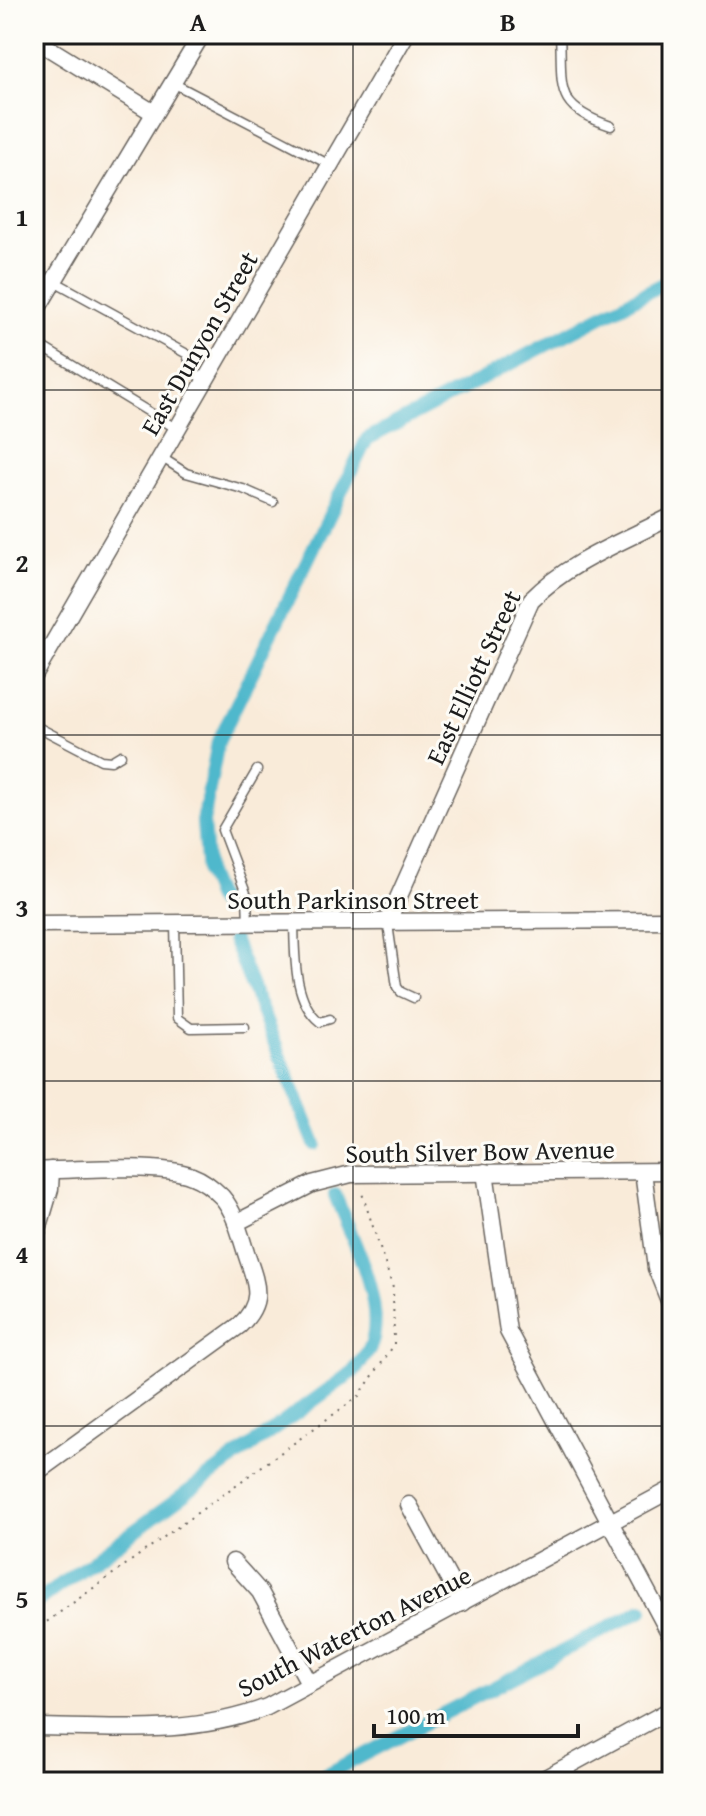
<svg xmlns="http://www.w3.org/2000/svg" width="706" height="1816" viewBox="0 0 706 1816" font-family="'Gentium Book Plus',serif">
<rect width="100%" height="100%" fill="#fdfcf7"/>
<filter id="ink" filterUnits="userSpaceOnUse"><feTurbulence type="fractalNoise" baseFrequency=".0125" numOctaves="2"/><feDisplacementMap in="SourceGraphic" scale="16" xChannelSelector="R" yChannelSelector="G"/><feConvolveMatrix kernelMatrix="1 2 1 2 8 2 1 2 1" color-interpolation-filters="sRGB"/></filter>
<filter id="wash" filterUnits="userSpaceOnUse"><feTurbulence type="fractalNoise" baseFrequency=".006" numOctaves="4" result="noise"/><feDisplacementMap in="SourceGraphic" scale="32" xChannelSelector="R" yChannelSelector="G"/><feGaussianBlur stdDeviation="1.8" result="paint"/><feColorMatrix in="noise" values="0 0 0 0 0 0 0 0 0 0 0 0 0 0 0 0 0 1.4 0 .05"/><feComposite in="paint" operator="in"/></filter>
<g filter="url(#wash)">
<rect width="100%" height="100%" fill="#f9ebd9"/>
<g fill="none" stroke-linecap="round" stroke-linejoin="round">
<g stroke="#4fb8cc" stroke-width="14">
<polyline points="219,903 207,874 203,822 218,742 367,439 672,279"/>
<polyline points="233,939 315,1144"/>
<polyline points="671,1595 672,1595"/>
<path d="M34 1604 354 1371C359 1364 365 1357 369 1350 389 1308 351 1236 335 1195"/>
<polyline points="312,1782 642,1610"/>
</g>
</g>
</g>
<g filter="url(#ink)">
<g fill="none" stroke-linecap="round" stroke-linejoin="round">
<defs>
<g id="service">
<path d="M560 34C563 88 552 106 611 126"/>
<polyline points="173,83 330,165"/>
<polyline points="54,281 187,354 192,372 205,380"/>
<polyline points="34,342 177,429"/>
<polyline points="161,457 186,473 243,489 273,502"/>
<polyline points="34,725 101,760 111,761 121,755"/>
<polyline points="175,923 177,1018 191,1028 245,1027"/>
<polyline points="248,923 247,896 222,830 257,770"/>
<path d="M294 923C295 954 293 1001 320 1022L330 1019"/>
<polyline points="388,924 397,987 401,992 414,998"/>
</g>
<g id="minor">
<polyline points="34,39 154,113"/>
<polyline points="34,314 202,34"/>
<polyline points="34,676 406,34"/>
<path d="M387 923 531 600C569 561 625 541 672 516"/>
<polyline points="34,924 672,920"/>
<path d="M34 1171C71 1170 161 1163 192 1176 203 1180 214 1189 222 1197 236 1213 241 1239 248 1259 258 1287 263 1303 240 1325L34 1474"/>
<polyline points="485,1172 508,1331 672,1638"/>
<polyline points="643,1172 656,1268 672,1308"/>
<polyline points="236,1223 312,1184 351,1174 672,1171"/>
<polyline points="34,1243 50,1189 51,1170"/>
<polyline points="409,1505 462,1603"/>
<polyline points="233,1562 260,1592 309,1683"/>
<path d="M34 1727C113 1728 193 1736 267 1707L672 1489"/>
<polyline points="538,1782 672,1709"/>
</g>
</defs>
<use href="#service" stroke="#69645e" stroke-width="11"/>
<use href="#minor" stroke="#69645e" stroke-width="19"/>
<polyline stroke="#69645e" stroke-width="2" stroke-dasharray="2 6" stroke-linecap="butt" points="34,1631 359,1396 394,1345 393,1288 361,1190"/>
<use href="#service" stroke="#fff" stroke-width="8"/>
<use href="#minor" stroke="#fff" stroke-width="16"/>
</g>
</g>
<path fill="none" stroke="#1c1c1c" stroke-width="2" stroke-opacity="0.55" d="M353 34V1782M34 390H672M34 735H672M34 1081H672M34 1426H672"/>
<g text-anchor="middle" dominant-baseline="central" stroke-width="6" stroke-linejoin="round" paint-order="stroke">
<g font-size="26" fill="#1c1c1c" stroke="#fdfcf7">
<text transform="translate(199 343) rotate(-60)">East Dunyon Street</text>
<text transform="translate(473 677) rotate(-65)">East Elliott Street</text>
<text x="353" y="899">South Parkinson Street</text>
<text transform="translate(480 1151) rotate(-1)">South Silver Bow Avenue</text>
<text transform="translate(354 1631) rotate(-27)">South Waterton Avenue</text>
</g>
</g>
<rect width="706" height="1816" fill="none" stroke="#fdfcf7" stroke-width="88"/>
<path d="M374 1724v12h204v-12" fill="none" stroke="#1c1c1c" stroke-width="4"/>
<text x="386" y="1724" font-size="24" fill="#1c1c1c" stroke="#fdfcf7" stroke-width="6" paint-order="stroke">100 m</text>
<rect x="44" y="44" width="618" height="1728" fill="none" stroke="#1c1c1c" stroke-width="3"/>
<g font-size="26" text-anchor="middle" font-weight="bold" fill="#1c1c1c">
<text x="198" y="31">A</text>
<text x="508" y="31">B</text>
<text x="22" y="226">1</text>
<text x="22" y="572">2</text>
<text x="22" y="917">3</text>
<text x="22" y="1263">4</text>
<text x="22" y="1608">5</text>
</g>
</svg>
